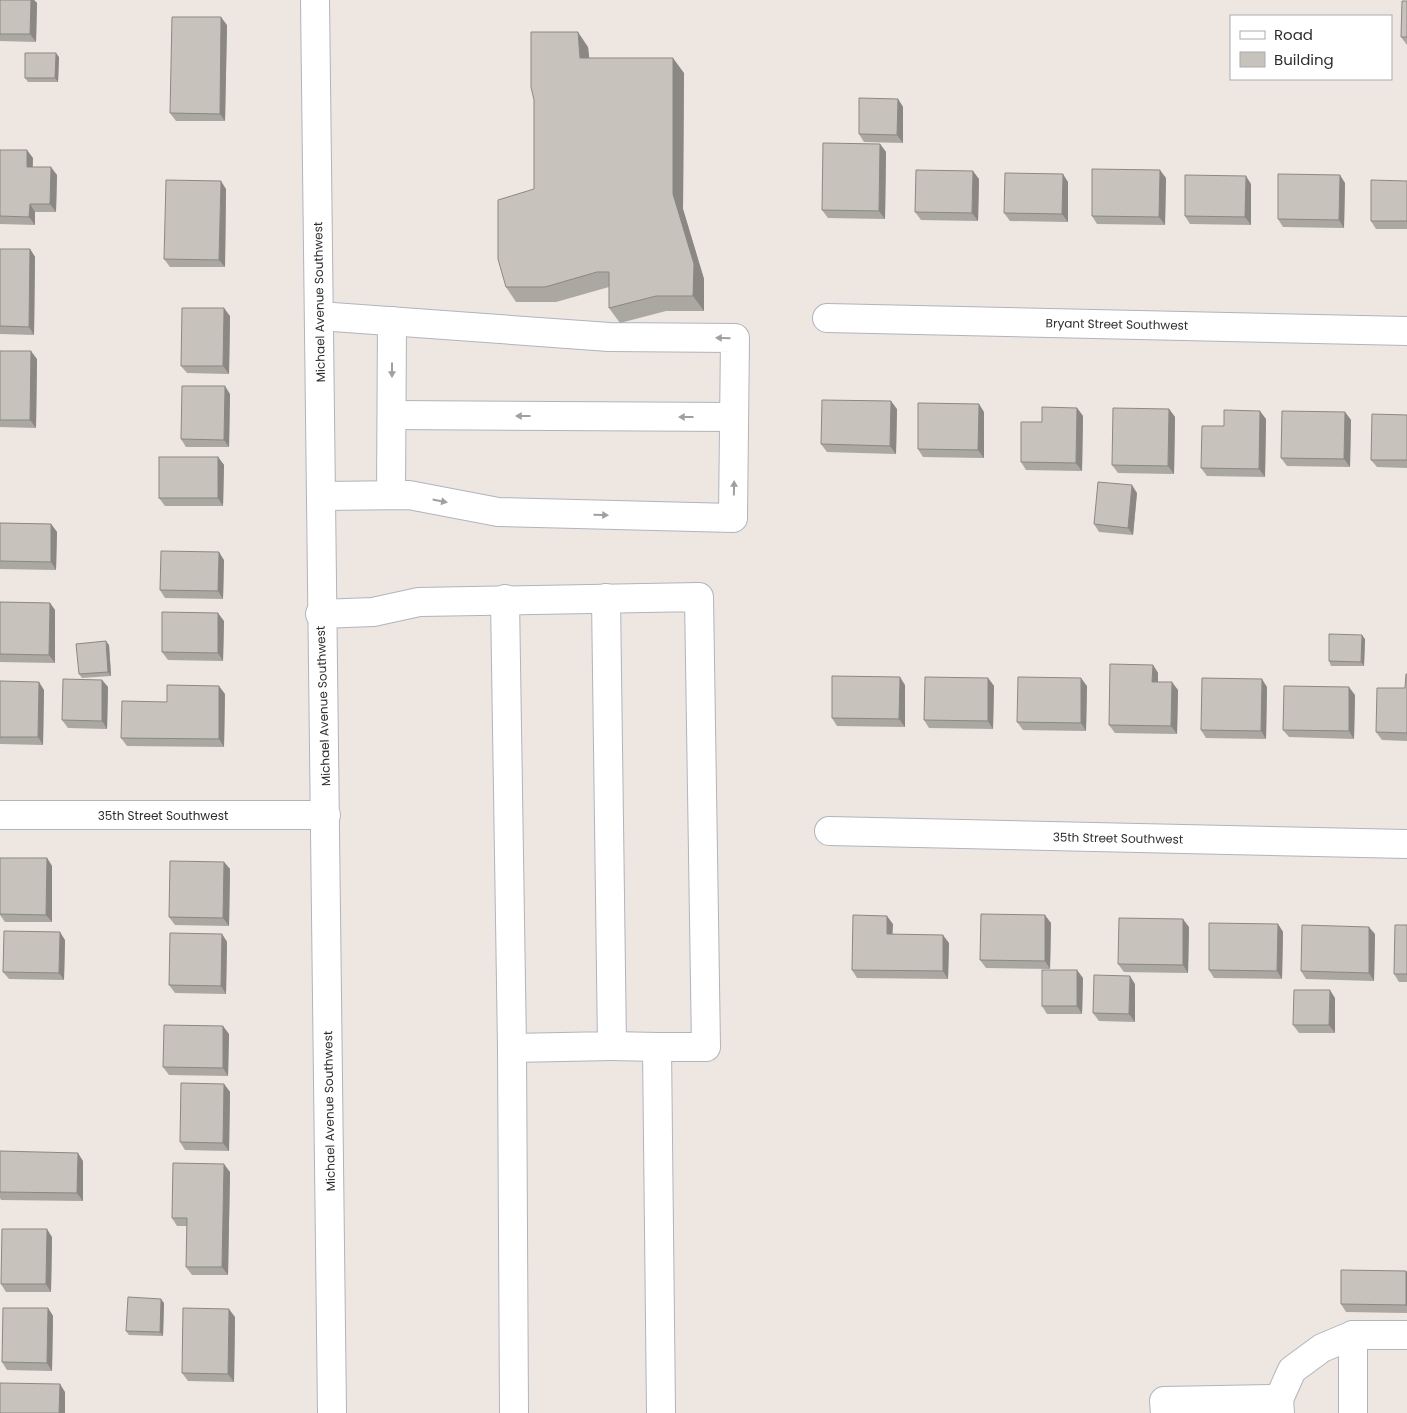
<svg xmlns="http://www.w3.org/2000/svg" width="1407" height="1413" viewBox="0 0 1407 1413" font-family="Poppins,sans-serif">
<rect width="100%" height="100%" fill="#eee6e0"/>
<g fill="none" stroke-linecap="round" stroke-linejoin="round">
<defs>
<g id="minor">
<polyline points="315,0 332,1413"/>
<polyline points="319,316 609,337 735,338 733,518 498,512 409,495 322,496"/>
<polyline points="827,318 1407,331"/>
<polyline points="392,415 734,417"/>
<polyline points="391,495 392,321"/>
<polyline points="505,599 512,1048 514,1413"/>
<polyline points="320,614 373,612 419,602 699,597 706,1047 657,1047"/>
<polyline points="0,815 326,815"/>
<polyline points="829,831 1407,844"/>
<polyline points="612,1046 657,1047 661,1413"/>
<polyline points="512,1048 612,1046 606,598"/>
<polyline points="1279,1399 1292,1370 1322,1348 1353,1335"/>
<polyline points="1165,1413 1164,1401 1279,1399 1280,1413"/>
<polyline points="1353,1413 1353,1335 1407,1335"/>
</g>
</defs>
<use href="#minor" stroke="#b0b4bd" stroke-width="30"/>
<use href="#minor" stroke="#fff" stroke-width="28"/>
</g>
<g fill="#aba7a1">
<polygon points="0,0 34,0 37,3 36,42 0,41"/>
<polygon points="1407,1 1407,45 1401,37"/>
<polygon points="227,25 225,121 176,121 170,113"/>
<polygon points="588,47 589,58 684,73 683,209 704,279 704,311 666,311 620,323 609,308 609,287 556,302 516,302 506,287"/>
<polygon points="59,57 58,82 28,82 25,78"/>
<polygon points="898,99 903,107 903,143 864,142 859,134"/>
<polygon points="880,144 886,152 885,219 828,218 822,210"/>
<polygon points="0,150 33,158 33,167 57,175 56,212 35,212 35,225 0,224"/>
<polygon points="1166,178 1165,225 1097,224 1092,216"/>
<polygon points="979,179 978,221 921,220 915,212"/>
<polygon points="1407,181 1407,229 1376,229 1371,221"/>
<polygon points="1068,182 1068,222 1010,221 1004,213"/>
<polygon points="1345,183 1344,228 1283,227 1278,219"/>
<polygon points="1251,184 1251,225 1190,224 1185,216"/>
<polygon points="226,189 225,267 170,267 164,259"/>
<polygon points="0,249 30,249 35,257 34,335 0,334"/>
<polygon points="230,316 229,374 187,373 181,366"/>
<polygon points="0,351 37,359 36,428 0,427"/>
<polygon points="230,394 229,447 186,447 181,439"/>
<polygon points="1077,408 1083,416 1082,471 1026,470 1021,462 1042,422"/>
<polygon points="897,409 896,454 827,452 821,444"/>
<polygon points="1169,409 1175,417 1174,474 1118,473 1112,465"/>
<polygon points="984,412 984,458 923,457 918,449"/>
<polygon points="1345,412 1351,420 1350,467 1287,466 1281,458"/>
<polygon points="1407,415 1407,468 1377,467 1371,460"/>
<polygon points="1266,419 1265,477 1207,476 1201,468 1224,426"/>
<polygon points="218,457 224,465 223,506 165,506 159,498"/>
<polygon points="1137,493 1133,535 1099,532 1094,524"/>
<polygon points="0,523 51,524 57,532 56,570 0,569"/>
<polygon points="224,560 223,599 165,598 160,590"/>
<polygon points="0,602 50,603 55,610 55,663 0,662"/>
<polygon points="224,621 223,661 168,660 162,652"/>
<polygon points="1365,639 1364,666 1331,666 1329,661"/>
<polygon points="109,645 111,676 82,678 79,674"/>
<polygon points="1153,665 1158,673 1158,682 1178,690 1177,734 1115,733 1109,725"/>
<polygon points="1407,674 1407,741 1382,740 1376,732 1405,688"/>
<polygon points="988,678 994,686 993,729 929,728 924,720"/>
<polygon points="102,680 108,687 107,729 68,728 62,720"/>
<polygon points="0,681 44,690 43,745 0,744"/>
<polygon points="905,685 905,727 837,726 832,718"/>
<polygon points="1087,686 1086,731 1023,730 1017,722"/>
<polygon points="1267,687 1266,739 1206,738 1201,730"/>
<polygon points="225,694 224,747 127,746 121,738 167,702"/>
<polygon points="1355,695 1354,739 1289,737 1283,730"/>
<polygon points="0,858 47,858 52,866 52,922 5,922 0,915"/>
<polygon points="224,862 230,869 229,926 175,925 169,917"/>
<polygon points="1051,923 1050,969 986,968 980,960"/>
<polygon points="893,924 892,934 949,943 948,979 857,978 852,970"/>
<polygon points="1278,924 1283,932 1282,979 1214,978 1209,970"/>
<polygon points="1407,925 1407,982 1399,982 1394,974"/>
<polygon points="1189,927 1188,973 1124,972 1118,964"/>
<polygon points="222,934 227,942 226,994 175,993 169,985"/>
<polygon points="1375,934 1374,981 1306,979 1301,971"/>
<polygon points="65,940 64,980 9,979 3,972"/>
<polygon points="1083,978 1082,1014 1047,1014 1042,1006"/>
<polygon points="1135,984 1135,1022 1099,1021 1093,1013"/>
<polygon points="1335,998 1335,1033 1299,1033 1293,1025"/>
<polygon points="229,1034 228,1076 169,1075 163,1067"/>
<polygon points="224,1084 230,1092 229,1151 185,1150 180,1142"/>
<polygon points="0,1151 83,1161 83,1201 1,1200 0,1198"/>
<polygon points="230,1172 228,1275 192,1275 186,1267 187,1226 177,1226 172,1218"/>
<polygon points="52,1237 51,1292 6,1292 1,1284"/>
<polygon points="1407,1272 1407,1313 1346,1312 1341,1304"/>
<polygon points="164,1303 163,1336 129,1335 126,1331"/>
<polygon points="48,1308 53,1316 52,1371 7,1370 2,1362"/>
<polygon points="235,1317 234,1382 188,1381 182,1373"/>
</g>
<g fill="#8b8883">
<polygon points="31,0 34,0 37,3 36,42 30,34"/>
<polygon points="221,17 227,25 225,121 220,114"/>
<polygon points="578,32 588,47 591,73 580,58"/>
<polygon points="56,53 59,57 58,82 55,78"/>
<polygon points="673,58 684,73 683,209 704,279 704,311 693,296 673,194"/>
<polygon points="898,99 903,107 903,143 897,135"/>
<polygon points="880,144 886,152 885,219 879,211"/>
<polygon points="27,150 33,158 32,175 27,167"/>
<polygon points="51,167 57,175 56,212 50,204"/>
<polygon points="1160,170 1166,178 1165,225 1159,217"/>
<polygon points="973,171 979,179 978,221 972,213"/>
<polygon points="1063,174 1068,182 1068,222 1062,214"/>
<polygon points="1340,175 1345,183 1344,228 1339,220"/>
<polygon points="1246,176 1251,184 1251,225 1245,217"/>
<polygon points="221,181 226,189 225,267 219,260"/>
<polygon points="30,204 35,212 35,225 29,217"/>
<polygon points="30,249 35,257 34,335 29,327"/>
<polygon points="224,308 230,316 229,374 223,366"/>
<polygon points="31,351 37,359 36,428 30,420"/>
<polygon points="225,386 230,394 229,447 224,440"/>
<polygon points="891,401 897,409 896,454 890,446"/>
<polygon points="979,404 984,412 984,458 978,450"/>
<polygon points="1077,408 1083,416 1082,471 1076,463"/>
<polygon points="1169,409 1175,417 1174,474 1168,466"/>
<polygon points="1260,411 1266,419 1265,477 1259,469"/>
<polygon points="1345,412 1351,420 1350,467 1344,459"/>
<polygon points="218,457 224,465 223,506 218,498"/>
<polygon points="1132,485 1137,493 1133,535 1128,528"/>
<polygon points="51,524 57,532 56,570 51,562"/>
<polygon points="219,552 224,560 223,599 218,591"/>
<polygon points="50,603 55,610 55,663 49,655"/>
<polygon points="218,613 224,621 223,661 218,653"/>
<polygon points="1362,635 1365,639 1364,666 1361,662"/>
<polygon points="106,641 109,645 111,676 108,672"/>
<polygon points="1153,665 1158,673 1158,690 1152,682"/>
<polygon points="900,677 905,685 905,727 899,719"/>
<polygon points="988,678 994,686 993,729 988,721"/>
<polygon points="1081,678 1087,686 1086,731 1081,723"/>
<polygon points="1262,679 1267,687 1266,739 1261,731"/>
<polygon points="102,680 108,687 107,729 102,721"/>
<polygon points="39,682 44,690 43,745 38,737"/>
<polygon points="1172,682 1178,690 1177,734 1171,726"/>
<polygon points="219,686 225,694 224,747 219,739"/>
<polygon points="1349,687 1355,695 1354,739 1349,731"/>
<polygon points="47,858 52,866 52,922 46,915"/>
<polygon points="224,862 230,869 229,926 223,918"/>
<polygon points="1045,915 1051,923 1050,969 1045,961"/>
<polygon points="887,916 893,924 892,942 887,934"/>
<polygon points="1183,919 1189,927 1188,973 1183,965"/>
<polygon points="1278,924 1283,932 1282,979 1277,971"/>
<polygon points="1369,927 1375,934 1374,981 1369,973"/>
<polygon points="60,932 65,940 64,980 59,973"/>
<polygon points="222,934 227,942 226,994 221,986"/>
<polygon points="943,935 949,943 948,979 943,971"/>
<polygon points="1077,970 1083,978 1082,1014 1077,1006"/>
<polygon points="1130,976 1135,984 1135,1022 1129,1014"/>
<polygon points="1330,990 1335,998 1335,1033 1329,1025"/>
<polygon points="223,1026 229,1034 228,1076 223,1068"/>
<polygon points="224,1084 230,1092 229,1151 223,1143"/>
<polygon points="78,1153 83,1161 83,1201 77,1193"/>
<polygon points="224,1164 230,1172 228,1275 222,1267"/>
<polygon points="47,1229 52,1237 51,1292 46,1284"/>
<polygon points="1406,1271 1407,1272 1407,1307 1406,1305"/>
<polygon points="161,1299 164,1303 163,1336 160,1332"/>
<polygon points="48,1308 53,1316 52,1371 47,1363"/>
<polygon points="229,1309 235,1317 234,1382 228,1374"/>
<polygon points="60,1384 65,1392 65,1413 59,1413"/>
</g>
<g fill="#c7c2bb" stroke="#8b8883">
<polygon points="0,0 31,0 30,34 0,34"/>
<polygon points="1402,1 1407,1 1407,37 1401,37"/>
<polygon points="172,17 221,17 220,114 170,113"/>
<polygon points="531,32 578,32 580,58 673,58 673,194 694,264 693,296 656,296 609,308 609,272 597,272 545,287 506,287 498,259 498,200 534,189 534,100 531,87"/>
<polygon points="25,53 56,53 55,78 25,78"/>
<polygon points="859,98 898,99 897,135 859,134"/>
<polygon points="823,143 880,144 879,211 822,210"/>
<polygon points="0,150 27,150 27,167 51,167 50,204 30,204 29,217 0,216"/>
<polygon points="1092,169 1160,170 1159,217 1092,216"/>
<polygon points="916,170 973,171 972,213 915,212"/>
<polygon points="1005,173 1063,174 1062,214 1004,213"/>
<polygon points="1278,174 1340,175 1339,220 1278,219"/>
<polygon points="1185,175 1246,176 1245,217 1185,216"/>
<polygon points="166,180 221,181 219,260 164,259"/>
<polygon points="1371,180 1407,181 1407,221 1371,221"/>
<polygon points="0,249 30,249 29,327 0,326"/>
<polygon points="182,308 224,308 223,366 181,366"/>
<polygon points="0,351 31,351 30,420 0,420"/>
<polygon points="182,386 225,386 224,440 181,439"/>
<polygon points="822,400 891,401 890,446 821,444"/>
<polygon points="918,403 979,404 978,450 918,449"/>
<polygon points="1042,407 1077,408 1076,463 1021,462 1021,422 1042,422"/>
<polygon points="1113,408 1169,409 1168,466 1112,465"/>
<polygon points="1224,410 1260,411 1259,469 1201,468 1202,426 1224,426"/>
<polygon points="1282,411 1345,412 1344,459 1281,458"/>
<polygon points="1372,414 1407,415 1407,460 1371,460"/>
<rect x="159" y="457" width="59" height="41"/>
<polygon points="1098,482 1132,485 1128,528 1094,524"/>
<polygon points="0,523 51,524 51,562 0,561"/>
<polygon points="161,551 219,552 218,591 160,590"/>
<polygon points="0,602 50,603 49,655 0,654"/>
<polygon points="162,612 218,613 218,653 162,652"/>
<polygon points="1329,634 1362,635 1361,662 1329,661"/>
<polygon points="106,641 108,672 79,674 76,644"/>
<polygon points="1110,664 1153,665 1152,682 1172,682 1171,726 1109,725"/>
<polygon points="1406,674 1407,674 1407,733 1376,732 1377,688 1405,688"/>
<polygon points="832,676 900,677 899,719 832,718"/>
<polygon points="925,677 988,678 988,721 924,720"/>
<polygon points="1018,677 1081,678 1081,723 1017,722"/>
<polygon points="1202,678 1262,679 1261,731 1201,730"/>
<polygon points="63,679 102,680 102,721 62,720"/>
<polygon points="0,681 39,682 38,737 0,737"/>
<polygon points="167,685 219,686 219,739 121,738 122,701 167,702"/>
<polygon points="1284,686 1349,687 1349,731 1283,730"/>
<polygon points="0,858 47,858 46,915 0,914"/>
<polygon points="170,861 224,862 223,918 169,917"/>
<polygon points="981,914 1045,915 1045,961 980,960"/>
<polygon points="853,915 887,916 887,934 943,935 943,971 852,970"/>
<polygon points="1119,918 1183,919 1183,965 1118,964"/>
<polygon points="1209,923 1278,924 1277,971 1209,970"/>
<polygon points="1302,925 1369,927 1369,973 1301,971"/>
<polygon points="1395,925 1407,925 1407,974 1394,974"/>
<polygon points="4,931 60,932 59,973 3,972"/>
<polygon points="170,933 222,934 221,986 169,985"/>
<rect x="1042" y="970" width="35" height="36"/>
<polygon points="1094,975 1130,976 1129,1014 1093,1013"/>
<polygon points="1294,990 1330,990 1329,1025 1293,1025"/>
<polygon points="164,1025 223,1026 223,1068 163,1067"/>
<polygon points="181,1083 224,1084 223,1143 180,1142"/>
<polygon points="0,1151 78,1153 77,1193 0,1192"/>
<polygon points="173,1163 224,1164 222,1267 186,1267 187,1218 172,1218"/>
<polygon points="2,1229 47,1229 46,1284 1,1284"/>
<polygon points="1341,1270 1406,1271 1406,1305 1341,1304"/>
<polygon points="128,1297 161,1299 160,1332 126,1331"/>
<polygon points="3,1308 48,1308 47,1363 2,1362"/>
<polygon points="183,1308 229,1309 228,1374 182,1373"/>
<polygon points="0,1383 60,1384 59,1413 0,1413"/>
</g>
<defs><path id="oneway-solid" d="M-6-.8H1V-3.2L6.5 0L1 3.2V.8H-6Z" transform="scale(1.25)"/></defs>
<g fill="#a0a0a0">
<use href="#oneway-solid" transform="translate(723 338) rotate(-179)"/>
<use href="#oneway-solid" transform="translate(392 370) rotate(90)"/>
<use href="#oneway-solid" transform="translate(523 416) rotate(-180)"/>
<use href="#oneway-solid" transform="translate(686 417) rotate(-180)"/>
<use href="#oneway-solid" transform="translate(734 488) rotate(-89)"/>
<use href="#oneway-solid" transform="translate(440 501) rotate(11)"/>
<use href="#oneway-solid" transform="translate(601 515) rotate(2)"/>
</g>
<g text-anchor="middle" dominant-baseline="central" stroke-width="5" stroke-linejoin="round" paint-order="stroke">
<g font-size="12" fill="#2d2d2d" stroke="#fff">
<text transform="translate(319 302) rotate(-91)">Michael Avenue Southwest</text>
<text transform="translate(1117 324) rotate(1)">Bryant Street Southwest</text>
<text transform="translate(323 706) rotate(-92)">Michael Avenue Southwest</text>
<text x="163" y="815">35th Street Southwest</text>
<text transform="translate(1118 838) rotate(1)">35th Street Southwest</text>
<text transform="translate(329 1111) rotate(-91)">Michael Avenue Southwest</text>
</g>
</g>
<rect x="1230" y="15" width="162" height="65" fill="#ffffff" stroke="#ababab"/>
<rect x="1240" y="31" width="25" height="8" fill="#ffffff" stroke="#ababab"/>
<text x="1274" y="40" font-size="15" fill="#2d2d2d">Road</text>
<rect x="1240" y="52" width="25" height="15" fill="#c7c2bb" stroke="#ababab"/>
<text x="1274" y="65" font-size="15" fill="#2d2d2d">Building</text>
</svg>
